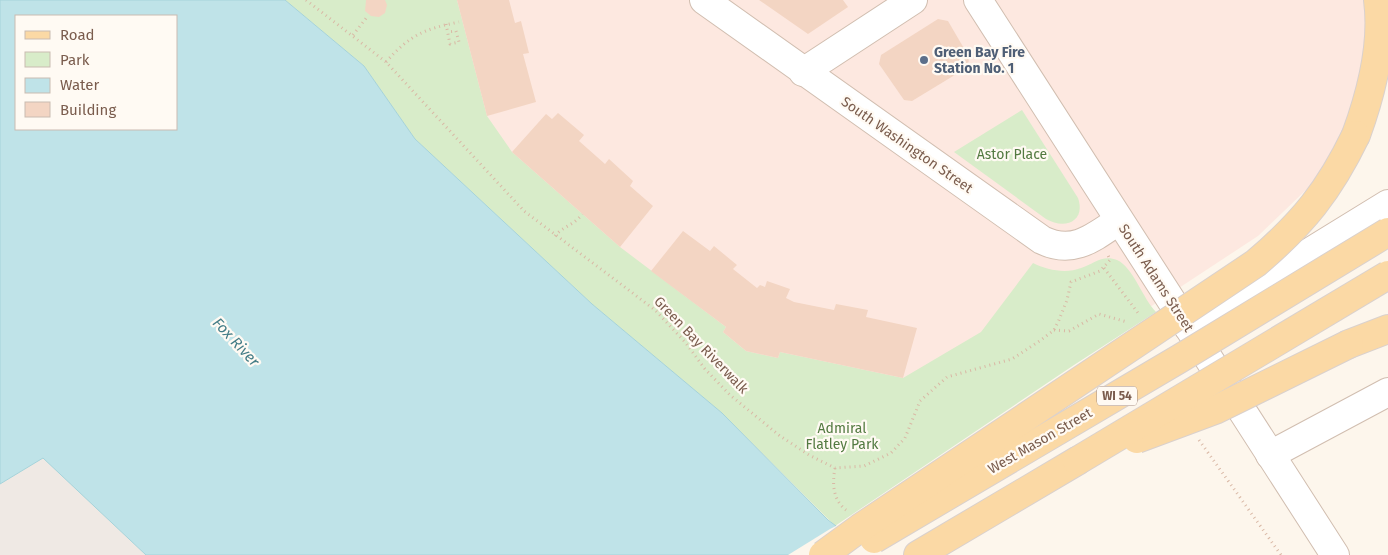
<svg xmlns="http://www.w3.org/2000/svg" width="1388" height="555" viewBox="0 0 1388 555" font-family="'Fira Sans',sans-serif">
<rect width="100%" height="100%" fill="#fdf6ec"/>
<polygon fill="#fde8e0" points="285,0 1378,0 1356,135 1308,188 1258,236 1150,307 768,460 415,139 364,66"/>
<polygon fill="#efe9e4" points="43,457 146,555 0,555 0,484"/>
<g fill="#d8ecc9">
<path d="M285 0H457L487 116 512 152 620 247 726 327 723 332 746 351 778 358 780 352 903 378 981 332 1033 263C1047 270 1066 274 1081 268 1093 264 1103 254 1117 260 1133 267 1143 299 1156 312L1074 365 835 526 722 413 592 304 415 139 364 66Z"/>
<path d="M1022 110 1078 198C1086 221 1065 230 1046 219L954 152Z"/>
</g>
<path fill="#bfe3e8" stroke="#a5d3da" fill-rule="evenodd" d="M0 0H285L364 66 415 139 592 304 722 413 828 520 875 555H146L43 458 0 484ZM16 16H176V129H16Z"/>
<polygon fill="#fdf6ec" points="838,525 877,555 788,555 830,529"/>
<g fill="#f3d5c3">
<polygon points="366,0 385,0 387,5 385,13 379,17 371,16 365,11"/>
<polygon points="457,0 509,0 515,23 521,21 529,53 523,54 536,102 487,116"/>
<polygon points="759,0 843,0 848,7 808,34"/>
<polygon points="938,19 948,21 969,57 968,67 912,101 904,100 879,64 881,55"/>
<polygon points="558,113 584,135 579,141 605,164 609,159 633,181 630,186 653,206 620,247 512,152 546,114 552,119"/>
<polygon points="683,231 710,251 714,246 737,265 733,269 757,288 760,285 765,287 767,281 790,289 786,298 794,302 834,310 836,304 868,310 866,317 917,328 903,378 780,352 778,358 746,351 723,332 726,327 651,271"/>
</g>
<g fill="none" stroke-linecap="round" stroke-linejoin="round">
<defs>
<g id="minor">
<path d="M704 0 1042 240C1073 255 1093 238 1118 221"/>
<polyline points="978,0 1335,555"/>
<polyline points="803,72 913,0"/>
<polyline points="1188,327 1388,204"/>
<polyline points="1270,455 1388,392"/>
</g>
<g id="major">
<path d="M1356 135C1371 94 1384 45 1378 0"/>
<polyline points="1349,344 1388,329"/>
<polyline points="918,555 1077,461"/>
</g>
</defs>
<use href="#minor" stroke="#d1beb0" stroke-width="30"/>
<use href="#major" stroke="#dad1cd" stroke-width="30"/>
<g stroke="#d9b8a5" stroke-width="3" stroke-dasharray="1 4" stroke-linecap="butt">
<polyline points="306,0 386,62 524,211 655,310 685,342 705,369 730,395 780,436 809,455 835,468 864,466 891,453 905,438 920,401 947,377 1012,359 1041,340 1054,330 1059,320 1067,300 1071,282 1100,271 1110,260 1108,255"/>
<polyline points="446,24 450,44 459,42 456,31 448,32"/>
<polyline points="353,35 367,17"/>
<path d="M386 62C410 35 424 29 459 22"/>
<path d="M555 236C563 226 575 225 582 214"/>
<polyline points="1104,268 1138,313"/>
<polyline points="1054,330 1069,331 1099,314 1127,322"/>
<polyline points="1199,440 1281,555"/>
<path d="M835 468C832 484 833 500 846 510"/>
</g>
<use href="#minor" stroke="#fff" stroke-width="28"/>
<use href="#major" stroke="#fbd9a5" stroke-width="28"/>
<defs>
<g id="major-bridge">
<polyline points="1137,439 1215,410 1349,344"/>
<polyline points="1077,461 1388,275"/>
<polyline points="874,539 1179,359 1388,232"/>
<path d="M823 555 860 528 1256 263C1303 223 1329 191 1356 135"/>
</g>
</defs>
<use href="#major-bridge" stroke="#dad1cd" stroke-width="30" stroke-linecap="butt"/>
<use href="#major-bridge" stroke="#fbd9a5" stroke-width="28"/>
</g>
<circle fill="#5c6f8a" stroke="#fffaf3" stroke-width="2" cx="924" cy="60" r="5"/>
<g text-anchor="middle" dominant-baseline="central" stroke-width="4.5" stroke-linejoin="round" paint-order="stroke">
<rect fill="#fffaf3" stroke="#a28b7f" stroke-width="1" x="1097" y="386.5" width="40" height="19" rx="4"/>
<g font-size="12" font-weight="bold" fill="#7a5c4d">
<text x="1117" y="396">WI 54</text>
</g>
<g font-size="14" font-weight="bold" fill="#4e5e75" stroke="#fffaf3" text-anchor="start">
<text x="934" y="52">Green Bay Fire<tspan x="934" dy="16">Station No. 1</tspan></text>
</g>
<g font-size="14" fill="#7a5c4d" stroke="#fffaf3">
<text transform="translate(907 145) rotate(35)">South Washington Street</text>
<text transform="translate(1156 278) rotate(57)">South Adams Street</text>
<text transform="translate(701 345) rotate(46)">Green Bay Riverwalk</text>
<text transform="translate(1040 441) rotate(-30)">West Mason Street</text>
</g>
<g font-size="14" fill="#537a41" stroke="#fffaf3">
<text x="1012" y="154">Astor Place</text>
<text x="842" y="428">Admiral<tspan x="842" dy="16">Flatley Park</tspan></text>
</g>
<g font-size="15" font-style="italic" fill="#437c86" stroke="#fffaf3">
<text transform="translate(236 342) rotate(47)">Fox River</text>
</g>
</g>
<rect x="15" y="15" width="162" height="115" fill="#fffaf3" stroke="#cabbb1"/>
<rect x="25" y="31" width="25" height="8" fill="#fbd9a5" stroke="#cabbb1"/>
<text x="60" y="40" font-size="15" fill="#7a5c4d">Road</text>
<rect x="25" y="52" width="25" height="15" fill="#d8ecc9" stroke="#cabbb1"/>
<text x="60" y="65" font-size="15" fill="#7a5c4d">Park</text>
<rect x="25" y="78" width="25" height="15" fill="#bfe3e8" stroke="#cabbb1"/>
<text x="60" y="90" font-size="15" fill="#7a5c4d">Water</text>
<rect x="25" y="102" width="25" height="15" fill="#f3d5c3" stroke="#cabbb1"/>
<text x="60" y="115" font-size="15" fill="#7a5c4d">Building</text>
</svg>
